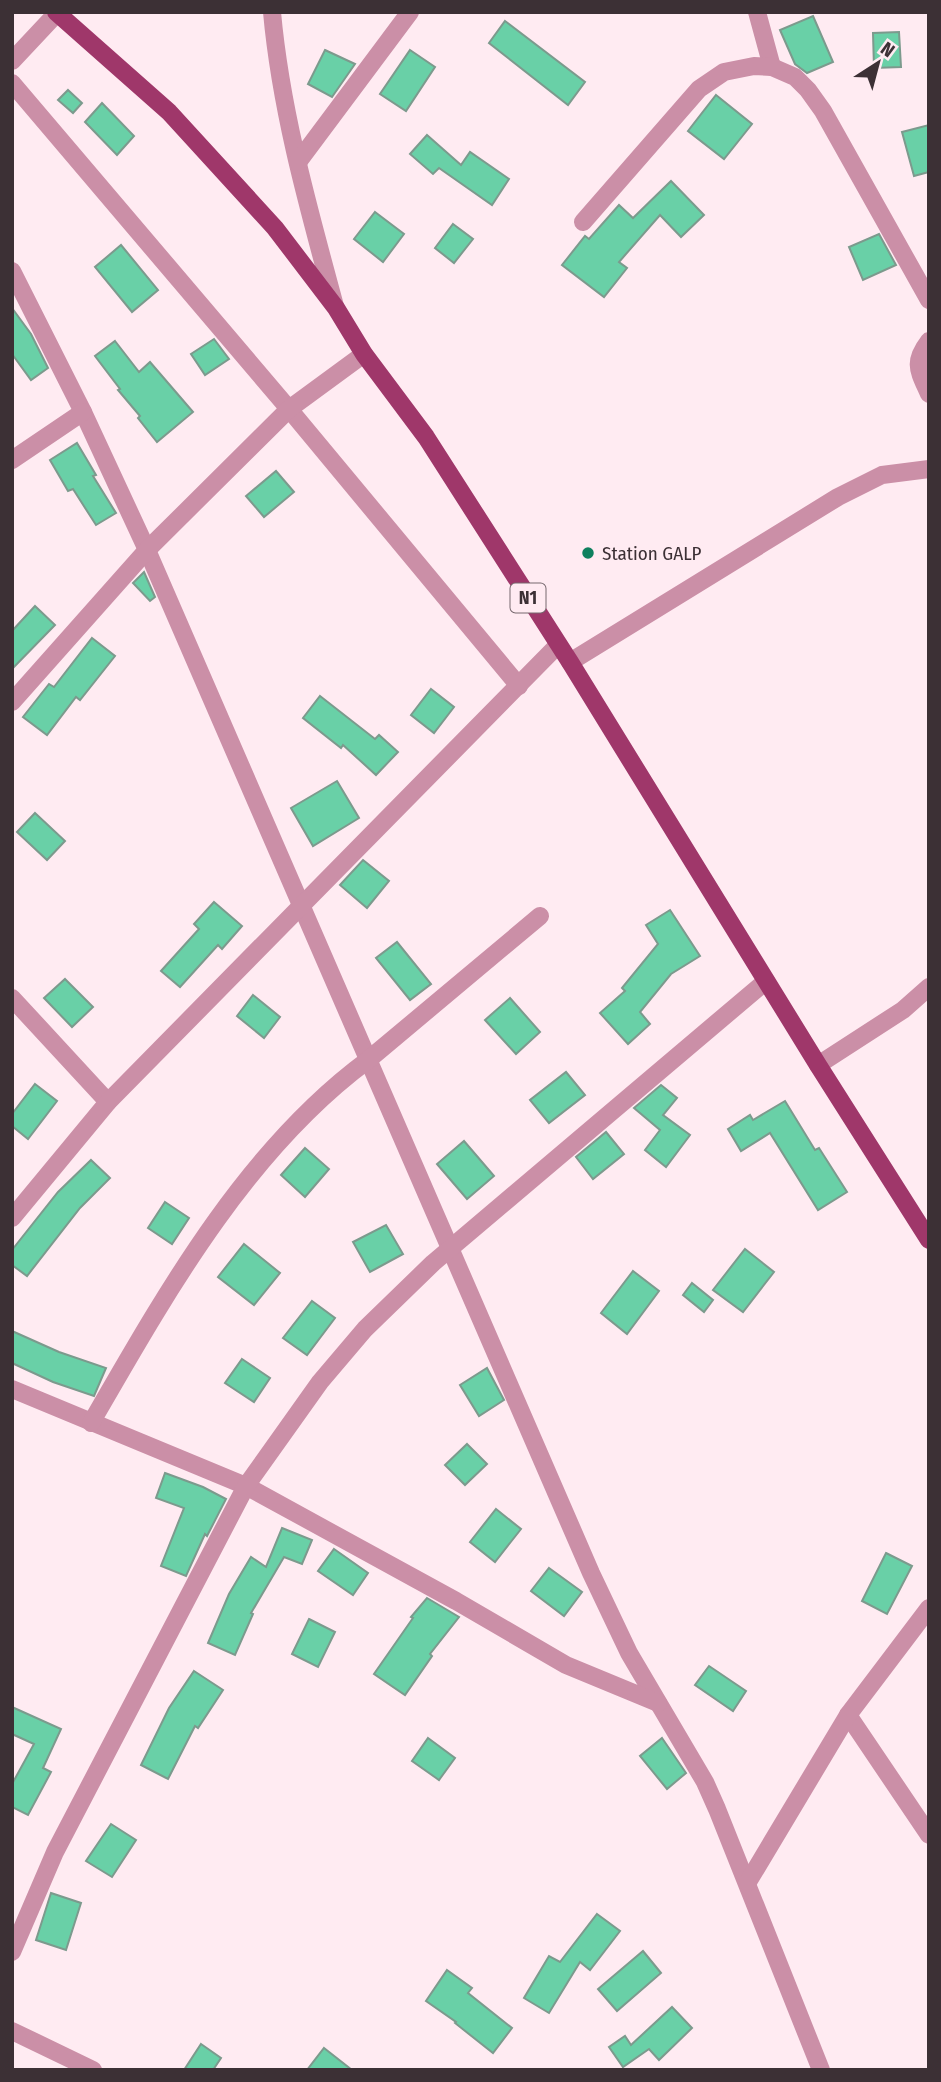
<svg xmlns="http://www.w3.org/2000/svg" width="941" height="2082" viewBox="0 0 941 2082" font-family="'Fira Sans Condensed',sans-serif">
<rect width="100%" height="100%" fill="#ffebf2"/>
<g fill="#69d0a7" stroke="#7c9a8d" stroke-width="2">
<polygon points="813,16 833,62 807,73 795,64 780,30"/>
<polygon points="505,21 585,82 568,105 489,43"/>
<polygon points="899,32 901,67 874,68 873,33"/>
<polygon points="325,50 355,64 332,97 308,84"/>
<polygon points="410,50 435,67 406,111 380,94"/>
<polygon points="68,90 82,103 73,113 58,100"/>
<polygon points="716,95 752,124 724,159 688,131"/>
<polygon points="102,103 134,136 117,155 85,122"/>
<polygon points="929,125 929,172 914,176 902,132"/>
<polygon points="427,135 461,165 470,152 509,179 492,205 439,168 433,174 410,154"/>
<polygon points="671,181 704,215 681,237 660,215 619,262 627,268 604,297 562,265 585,236 589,239 619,205 633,218"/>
<polygon points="375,212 404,234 383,262 354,239"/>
<polygon points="453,224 473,239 454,263 435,248"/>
<polygon points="879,234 896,265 863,280 849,247"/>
<polygon points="121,245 158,290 132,312 95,267"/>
<polygon points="12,308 31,334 48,368 31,380 12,354"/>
<polygon points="214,339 229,359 205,375 191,354"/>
<polygon points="115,341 139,372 150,362 193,412 157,442 138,418 140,416 118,390 120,389 95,356"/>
<polygon points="77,443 96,475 93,476 116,513 96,525 73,489 68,491 50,460"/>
<polygon points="276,471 294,492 264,517 246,496"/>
<polygon points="144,572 155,597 150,601 133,583"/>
<polygon points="35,606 55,625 12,669 12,631"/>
<polygon points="92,638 115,656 80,700 76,697 47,735 23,717 49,684 54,687"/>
<polygon points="431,689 454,707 434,733 411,715"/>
<polygon points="320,696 375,739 379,735 398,752 376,775 343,745 341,748 303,718"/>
<polygon points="337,781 359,818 313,846 291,808"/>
<polygon points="35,813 65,841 47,860 17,832"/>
<polygon points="363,860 389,881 367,908 340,885"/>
<polygon points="214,902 242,926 222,949 218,945 180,987 161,971 199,929 194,924"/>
<polygon points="670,910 700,956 671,974 640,1012 650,1024 628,1044 600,1013 625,991 622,988 658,944 646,925"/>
<polygon points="397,942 431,984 410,1000 376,958"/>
<polygon points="65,979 93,1007 72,1027 44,998"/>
<polygon points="253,995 280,1017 264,1038 237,1016"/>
<polygon points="510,998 540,1032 516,1054 485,1020"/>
<polygon points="566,1072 585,1095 549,1123 530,1100"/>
<polygon points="35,1084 57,1101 28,1139 12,1126 12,1114"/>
<polygon points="661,1085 677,1098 663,1115 690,1135 666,1167 645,1150 660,1130 634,1108"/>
<polygon points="785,1101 815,1150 819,1148 847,1192 818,1210 770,1133 741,1151 728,1129 750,1115 753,1120"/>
<polygon points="606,1132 624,1154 593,1179 576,1157"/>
<polygon points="464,1141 494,1176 467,1199 437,1164"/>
<polygon points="305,1148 329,1169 305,1197 281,1175"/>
<polygon points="91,1160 110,1178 80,1208 27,1276 12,1265 12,1250 58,1192"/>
<polygon points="165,1202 189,1218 172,1244 148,1228"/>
<polygon points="386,1225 403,1254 370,1272 353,1242"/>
<polygon points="244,1244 280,1273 254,1305 218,1277"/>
<polygon points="745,1249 774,1272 743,1312 713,1290"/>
<polygon points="633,1271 659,1291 627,1334 601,1313"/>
<polygon points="692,1283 713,1300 704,1312 683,1295"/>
<polygon points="312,1301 335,1318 307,1355 283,1338"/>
<polygon points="12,1331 59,1352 106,1368 94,1396 53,1382 12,1363"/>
<polygon points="242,1359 270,1378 254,1402 225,1383"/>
<polygon points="487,1368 504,1400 479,1416 460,1385"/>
<polygon points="467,1444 487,1464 465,1485 445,1465"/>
<polygon points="165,1473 203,1487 226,1499 207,1536 205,1534 186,1576 161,1566 184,1508 156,1498"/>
<polygon points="496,1509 521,1529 495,1562 470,1542"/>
<polygon points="282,1528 312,1540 302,1564 284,1557 251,1613 253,1614 235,1655 208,1643 229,1594 251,1557 266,1567"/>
<polygon points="334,1549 368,1573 353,1595 318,1571"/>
<polygon points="886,1553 912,1566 887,1614 862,1601"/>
<polygon points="549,1568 582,1592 564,1616 531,1591"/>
<polygon points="427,1598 459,1617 430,1654 432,1656 405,1695 374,1674 413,1618 411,1617"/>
<polygon points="309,1619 335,1632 318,1667 292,1654"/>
<polygon points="709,1666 746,1691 733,1711 695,1685"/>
<polygon points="194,1671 223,1690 198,1728 195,1726 168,1779 141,1765 169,1708"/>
<polygon points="12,1707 61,1729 43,1768 51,1772 28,1815 12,1807 12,1784 34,1744 12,1734"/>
<polygon points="428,1738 455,1758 439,1780 412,1761"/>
<polygon points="662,1738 686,1773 667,1789 640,1756"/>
<polygon points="111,1824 136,1840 112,1877 86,1861"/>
<polygon points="51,1893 81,1903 66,1950 36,1940"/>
<polygon points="597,1914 620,1931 590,1970 580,1962 549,2013 524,1998 549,1956 560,1962"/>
<polygon points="643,1951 661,1973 617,2011 598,1989"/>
<polygon points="447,1970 472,1988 468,1993 512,2028 493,2053 455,2023 456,2022 426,2001"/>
<polygon points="672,2007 692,2028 659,2060 649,2049 623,2067 609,2047 625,2036 631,2045"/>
<polygon points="201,2044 221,2058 213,2070 184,2070"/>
<polygon points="324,2048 352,2070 307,2070"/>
</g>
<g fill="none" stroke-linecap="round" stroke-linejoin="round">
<g stroke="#cb8fa7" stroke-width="18">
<path d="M272 12C281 112 309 210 335 306"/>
<polyline points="757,12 772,67"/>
<polyline points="12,61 57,13"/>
<polyline points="12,83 289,409 519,686"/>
<polyline points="298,162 410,12"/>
<polyline points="583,222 699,89 724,72 754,66 772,67 795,77 808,90 823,111 929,300"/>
<polyline points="12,271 83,412 147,550 591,1573 629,1653 705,1782 717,1809 821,2070"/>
<path d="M929 341C912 363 919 371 929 394"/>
<polyline points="12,460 83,412"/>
<polyline points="570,662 838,497 882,475 929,469"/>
<polyline points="12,702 147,550 289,409 364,354"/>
<polyline points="12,998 108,1102"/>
<polyline points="818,1065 903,1010 929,987"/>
<polyline points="12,1218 108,1102 558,645"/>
<polyline points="12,1389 246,1486 456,1601 566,1665 658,1703"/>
<path d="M91 1423C166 1293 246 1150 368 1060L540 916"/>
<polyline points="848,1715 929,1835"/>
<polyline points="748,1882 848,1715 929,1608"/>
<polyline points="12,1952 55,1852 246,1486 320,1382 365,1329 433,1263 766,981"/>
<polyline points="12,2031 93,2070"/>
</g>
<polyline stroke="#9f376a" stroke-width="18" points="56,12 169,112 275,228 336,308 364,354 426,437 570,662 818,1065 929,1240"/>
</g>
<circle fill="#0e805e" stroke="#ffebf2" stroke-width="2.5" cx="588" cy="553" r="7"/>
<g text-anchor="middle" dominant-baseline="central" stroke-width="7" stroke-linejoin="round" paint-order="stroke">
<rect fill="#ffebf2" stroke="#76686e" stroke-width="2" x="510.5" y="583.5" width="35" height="29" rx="5"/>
<g font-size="18" font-weight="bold" fill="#3c3035">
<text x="528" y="598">N1</text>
</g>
<g font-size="19" fill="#3c3035" stroke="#ffebf2" text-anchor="start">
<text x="602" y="553">Station GALP</text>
</g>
</g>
<rect width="941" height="2082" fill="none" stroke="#3c3035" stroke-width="28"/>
<g transform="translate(878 63) rotate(36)" stroke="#ffebf2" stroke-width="5" paint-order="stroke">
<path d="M0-5L12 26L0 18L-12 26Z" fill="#3c3035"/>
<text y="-10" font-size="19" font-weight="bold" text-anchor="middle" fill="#3c3035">N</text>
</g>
</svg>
